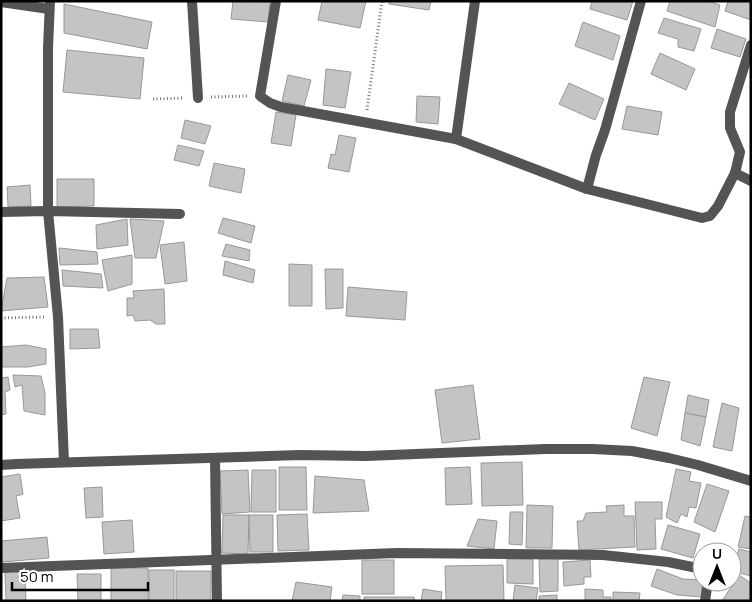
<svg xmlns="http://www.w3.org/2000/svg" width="752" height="602" font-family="Manrope,sans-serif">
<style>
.building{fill:#c4c4c4;stroke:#989898}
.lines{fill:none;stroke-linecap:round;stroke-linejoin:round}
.path{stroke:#767676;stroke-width:3;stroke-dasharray:1 2.5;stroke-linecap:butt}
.minor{stroke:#545454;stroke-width:10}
.tertiary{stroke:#545454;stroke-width:10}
</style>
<rect width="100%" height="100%" fill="#fff"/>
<g class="building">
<polygon points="233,1 270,2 268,22 231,19"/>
<polygon points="322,1 366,1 360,28 318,20"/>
<polygon points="389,1 431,1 429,10 389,4"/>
<polygon points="592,1 633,1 627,20 590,9"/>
<polygon points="670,1 707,1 720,5 715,27 667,11"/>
<polygon points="728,1 751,1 751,20 725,11"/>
<polygon points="64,4 152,22 147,49 64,33"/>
<polygon points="664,18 701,29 694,51 678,47 678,39 658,33"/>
<polygon points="583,22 620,36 613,60 575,46"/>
<polygon points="717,29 746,39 740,57 711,48"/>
<polygon points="67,50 144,58 140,99 63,92"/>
<polygon points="660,53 695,69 686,90 651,74"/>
<polygon points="326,69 351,72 345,108 323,105"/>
<polygon points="288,75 311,80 304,106 282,101"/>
<polygon points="569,83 604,99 595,120 559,104"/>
<polygon points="417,96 440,97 438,124 416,122"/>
<polygon points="627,106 662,112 658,135 622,129"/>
<polygon points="276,112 296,115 291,146 271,143"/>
<polygon points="185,120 211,126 205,144 181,138"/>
<polygon points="339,135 356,138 349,172 328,168 331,154 335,155"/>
<polygon points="178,145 204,151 199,166 174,160"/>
<polygon points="214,163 245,169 241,193 209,186"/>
<polygon points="57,179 94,179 94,206 57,207"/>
<polygon points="30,185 31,206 8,207 7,187"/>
<polygon points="223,218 255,226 251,243 218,233"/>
<polygon points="127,219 128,245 97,249 96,225"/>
<polygon points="130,219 164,221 156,258 135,258"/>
<polygon points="184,242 187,281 165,284 160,245"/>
<polygon points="226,244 250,250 249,261 222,256"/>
<polygon points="59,248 97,252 98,264 60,265"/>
<polygon points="132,255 132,284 108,291 102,260"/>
<polygon points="225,261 255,270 253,283 223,275"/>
<polygon points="289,264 312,265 312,306 289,306"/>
<polygon points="325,269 343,269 343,308 326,309"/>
<polygon points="62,270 101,274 103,288 63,286"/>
<polygon points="44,277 48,307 1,311 7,278"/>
<polygon points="348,287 407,292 405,320 346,316"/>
<polygon points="164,289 165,324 156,324 150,320 135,321 133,315 127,316 127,298 134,298 133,291"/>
<polygon points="70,329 98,329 100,348 70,349"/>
<polygon points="26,345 46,349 46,364 28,367 1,367 1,347"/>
<polygon points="13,375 41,376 45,393 45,415 24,411 22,385 15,387"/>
<polygon points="8,377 10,390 5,392 6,414 1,415 1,378"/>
<polygon points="644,377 670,382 657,436 631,428"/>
<polygon points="473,385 480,439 442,443 435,390"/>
<polygon points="688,395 709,400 706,417 685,413"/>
<polygon points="722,403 739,408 732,451 713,447"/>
<polygon points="685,413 706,417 700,446 681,440"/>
<polygon points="522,462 523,505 482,506 481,463"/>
<polygon points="279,467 306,467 307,510 279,510"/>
<polygon points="470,467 472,504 446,505 445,468"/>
<polygon points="676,469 691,472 689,481 701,483 696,508 689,507 687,517 681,514 677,523 666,517"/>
<polygon points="248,470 250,512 222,514 220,471"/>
<polygon points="252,470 276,470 276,512 251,512"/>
<polygon points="20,474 23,494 16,496 20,518 1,521 1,477"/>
<polygon points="315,476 364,480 369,511 313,513"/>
<polygon points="707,484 729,491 715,532 694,522"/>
<polygon points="102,487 103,517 86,518 84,488"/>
<polygon points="635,502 662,502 662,519 655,519 656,549 637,550"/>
<polygon points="527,505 553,506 552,548 526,548"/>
<polygon points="624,505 624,516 634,516 635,547 579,550 577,521 583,521 586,513 607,512 606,506"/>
<polygon points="510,512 523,512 522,545 509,544"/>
<polygon points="307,514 309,550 278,551 277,515"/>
<polygon points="223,515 249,515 248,554 222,553"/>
<polygon points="249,515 273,515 273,552 250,552"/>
<polygon points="745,516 751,517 751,549 738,547"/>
<polygon points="478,519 497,521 494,549 467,546"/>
<polygon points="132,520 134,552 104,554 102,522"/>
<polygon points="668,525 700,534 693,558 661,549"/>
<polygon points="47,537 49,558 2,562 1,541"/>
<polygon points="739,549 751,552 751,576 732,571 732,553 737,555"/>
<polygon points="558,558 558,591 540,592 539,559"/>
<polygon points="507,559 533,559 533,584 507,583"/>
<rect x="362" y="560" width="32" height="34"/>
<polygon points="590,560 591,577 584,577 584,584 564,586 563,562"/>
<polygon points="503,565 504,601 446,601 445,566"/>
<rect x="111" y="568" width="37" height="33"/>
<polygon points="657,569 683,579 702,580 702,597 677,595 651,586"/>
<rect x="149" y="570" width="25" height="31"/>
<polygon points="18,571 18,578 25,578 26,601 6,601 5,572"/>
<rect x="176" y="571" width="35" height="30"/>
<polygon points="77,574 101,574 101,601 78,601"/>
<polygon points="739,575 751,583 751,601 722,601"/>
<polygon points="296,582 332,587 330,601 292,601"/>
<polygon points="515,585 538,588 536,601 513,601"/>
<polygon points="423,589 442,592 441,601 421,601"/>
<polygon points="585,589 603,590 603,597 611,597 611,601 585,601"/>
<polygon points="613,592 640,593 639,601 613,601"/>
<polygon points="343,595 360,596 360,601 342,601"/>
<polygon points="557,595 557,601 539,601 539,596"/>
<polygon points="364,597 414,597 415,601 364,601"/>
</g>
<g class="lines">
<g class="path">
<polyline points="211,97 247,96"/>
<polyline points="153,99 184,98"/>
<polyline points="367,110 382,1"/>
<polyline points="1,318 45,317"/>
</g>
<g class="minor">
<polyline points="50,1 48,48 48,211 58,317 64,462"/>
<polyline points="192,1 198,98"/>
<polyline points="276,1 260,96 270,103 281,107 456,139 587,189 702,218 710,216 718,206 735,173 740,152 730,128 730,112 751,45"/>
<polyline points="1,2 49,9"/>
<polyline points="456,139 475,1"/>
<polyline points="735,173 751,181"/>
<polyline points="587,189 596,155 605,130 641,1"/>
<polyline points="1,212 48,211 180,214"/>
<polyline points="215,458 217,601"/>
<polyline points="1,568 397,553 603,555 668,562 702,569"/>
<polyline points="705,601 708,582"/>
</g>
<polyline class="tertiary" points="1,465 16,464 300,455 366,456 545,449 593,449 632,451 669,458 698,465 751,481"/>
</g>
<rect width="752" height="602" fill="none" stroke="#000000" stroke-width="5"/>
<g transform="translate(717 567)"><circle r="24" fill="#ffffff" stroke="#999999"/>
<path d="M0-4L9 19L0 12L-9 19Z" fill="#000000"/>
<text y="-8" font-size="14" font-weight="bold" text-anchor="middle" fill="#000000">U</text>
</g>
<path d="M12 582v8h136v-8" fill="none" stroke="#000000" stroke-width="2.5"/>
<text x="20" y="582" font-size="15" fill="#000000" stroke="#ffffff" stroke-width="4" paint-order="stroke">50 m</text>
</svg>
